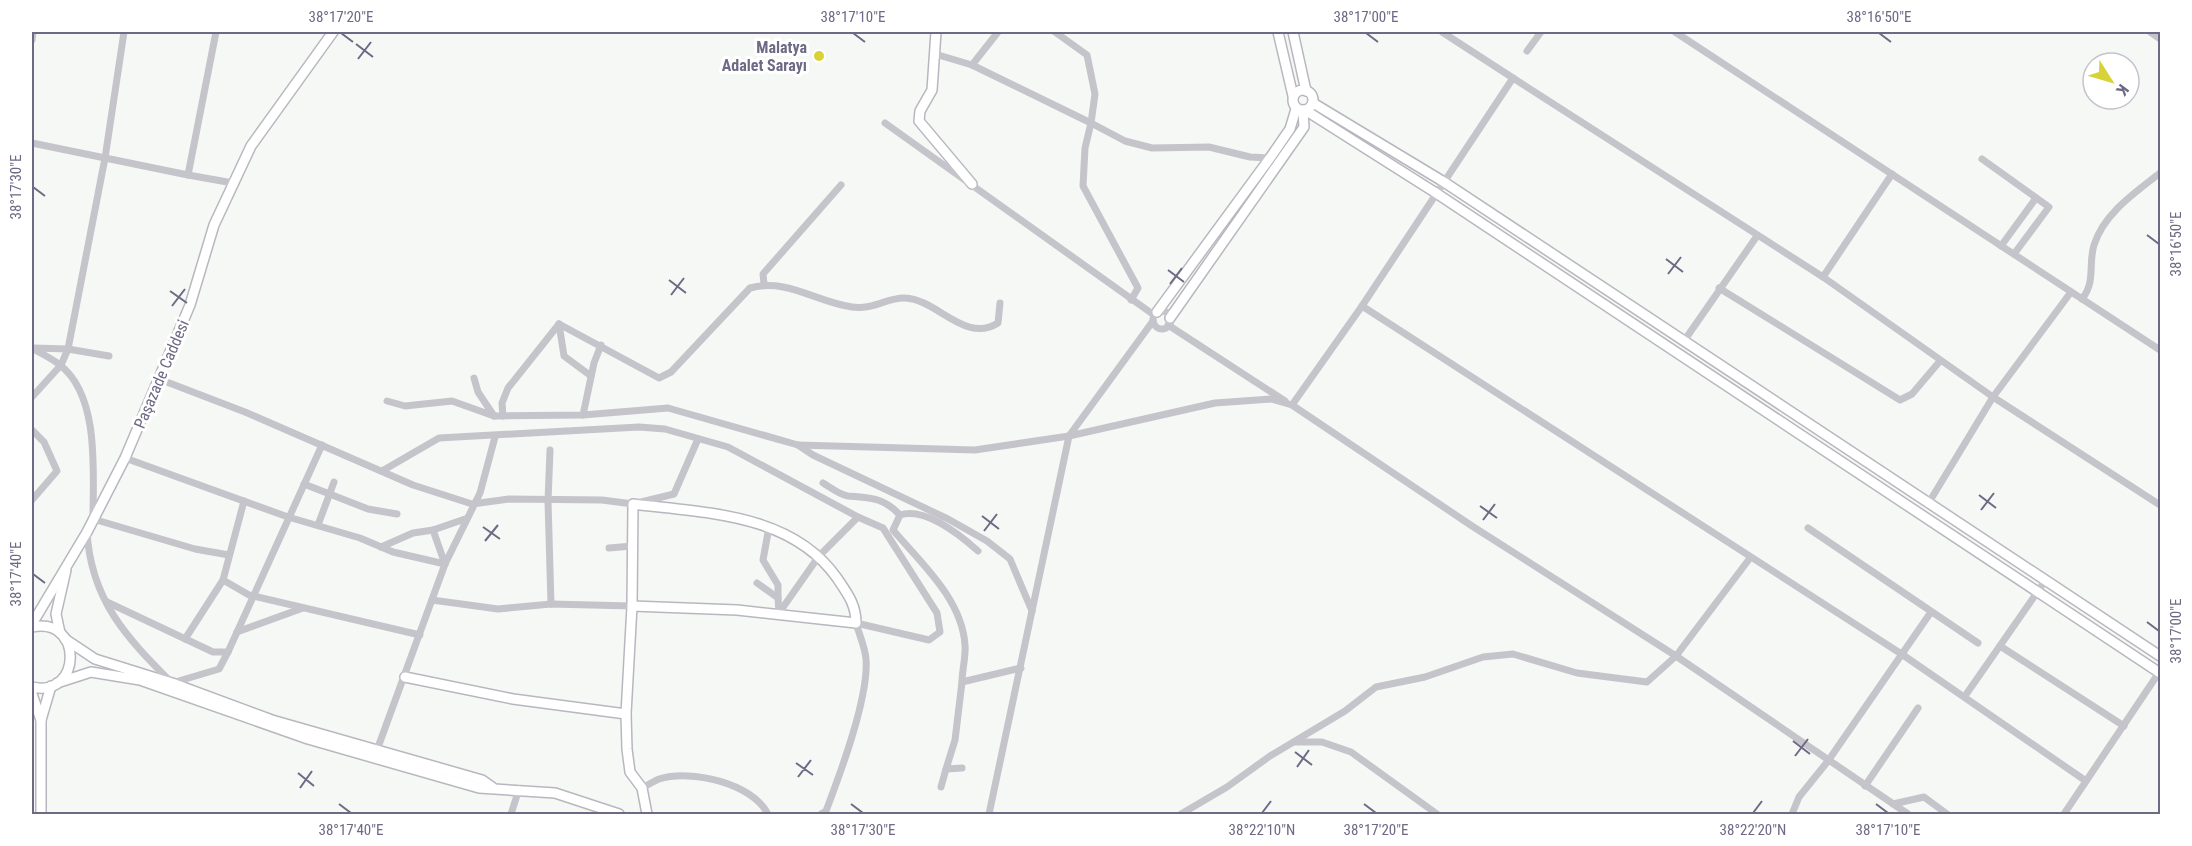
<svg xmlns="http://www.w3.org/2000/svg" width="2192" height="846" font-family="'Roboto Condensed',sans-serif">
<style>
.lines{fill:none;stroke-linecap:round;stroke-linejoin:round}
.secondary-casing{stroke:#b8b7bf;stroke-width:12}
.street{stroke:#c5c4cb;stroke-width:7}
.secondary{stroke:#fff;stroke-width:9}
.ticks{fill:none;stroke:#6e6984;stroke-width:2}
.poi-dot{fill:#d6d237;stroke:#fff;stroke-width:2}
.labels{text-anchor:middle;stroke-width:6;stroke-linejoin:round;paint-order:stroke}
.poi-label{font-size:16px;font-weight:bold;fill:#6e6984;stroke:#fff;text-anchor:end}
.street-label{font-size:16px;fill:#6e6984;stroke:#fff}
.neatline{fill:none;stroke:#6e6984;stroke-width:2}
.ticks-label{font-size:15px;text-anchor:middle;fill:#6e6984}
</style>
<rect width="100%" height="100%" fill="#f6f8f5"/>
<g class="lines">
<defs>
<g id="secondary">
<polyline points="936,32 932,90 920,111 919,121 972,184"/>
<polyline points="1278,32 1293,96"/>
<polyline points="1293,32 1306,91"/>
<circle cx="1303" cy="100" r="10"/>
<polyline points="1313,103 1444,182 2160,656"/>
<polyline points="1305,110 1436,193 2160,673"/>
<polyline points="1157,312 1270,158 1290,129 1296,109"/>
<polyline points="1170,318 1304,127 1303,111"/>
<path d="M632 606 737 610 856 623C856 604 847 593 837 578 791 513 705 513 633 504L632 606 626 714 627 749 630 772 642 788 647 814"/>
<polyline points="32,624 87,532 125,458 190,305 214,225 251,146 333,32"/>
<path d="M32 627C84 616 82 699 32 687"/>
<polyline points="60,633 56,614 66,570"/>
<polyline points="65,639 95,659 172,683 272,720 482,780 492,787"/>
<polyline points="405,677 513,699 626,714"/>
<polyline points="57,683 91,672 140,680 308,739 479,788 555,793 619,814"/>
<polyline points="32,694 41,720"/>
<polyline points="41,814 41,720 51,686"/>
</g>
</defs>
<use href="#secondary" class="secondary-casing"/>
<g class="street">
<polyline points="1055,32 1087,55 1095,94 1091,123 1125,141 1152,148 1209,147 1250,157 1270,158"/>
<polyline points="1442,32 1513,78"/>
<polyline points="1675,32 2160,350"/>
<polyline points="2150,32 2160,39"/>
<polyline points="32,40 33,32"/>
<polyline points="1527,51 1541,32"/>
<polyline points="935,54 972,65 998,32"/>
<polyline points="972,65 1091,123 1085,148 1083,186 1138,288 1131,300"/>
<polyline points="885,123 1154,315"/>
<polyline points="32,143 188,175 216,32"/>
<polyline points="1982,159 2049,207 2014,254"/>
<polyline points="188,175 233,183"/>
<polyline points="2001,246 2036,198"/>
<polyline points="1823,277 1892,174"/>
<polyline points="764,284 763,274 841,185"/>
<polyline points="1719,288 1900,400 1912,394 1940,361"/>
<path d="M2082 299C2096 282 2088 264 2094 245 2104 213 2136 192 2160 173"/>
<polyline points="1362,306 1903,655 2086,781"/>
<circle cx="1162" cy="320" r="9"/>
<path d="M559 324 659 378 671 372 750 288C787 278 816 302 852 307 874 310 888 297 905 298 937 299 965 344 998 323L1000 303"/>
<polyline points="559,324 564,356 591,376"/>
<polyline points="1168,325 1285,401"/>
<polyline points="1684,341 1757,236"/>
<path d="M32 348C40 353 51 358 60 365 100 396 93 473 93 519L195 549 229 555"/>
<polyline points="34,348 68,349 109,356"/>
<polyline points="474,378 478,392 494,416"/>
<polyline points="159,379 245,412 413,485 472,504 509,499 602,500 633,504 674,494 698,439"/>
<polyline points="32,397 61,365 68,349 105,158 124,32"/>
<polyline points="387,401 405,406 452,401 494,416 583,415 668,408 798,445 975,450 1069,436 1215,403 1271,399 1292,405"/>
<polyline points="583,415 594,363 601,345"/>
<polyline points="503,416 502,403 508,388 559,324"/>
<polyline points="32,430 44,442 57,471 32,500"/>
<polyline points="798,445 813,455 948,519 987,541 1010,559 1032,611"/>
<polyline points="550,450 548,501 551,604"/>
<polyline points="125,458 288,517 360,538 393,552 445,564"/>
<polyline points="382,471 439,438 639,427 665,429 728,447 858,517 819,556 779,613"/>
<path d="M823 483C830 487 840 495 848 496 870 498 883 497 900 515"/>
<polyline points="304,484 368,509 397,514"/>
<polyline points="1928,504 1993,397 2071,292"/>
<polyline points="318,525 334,482"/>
<polyline points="769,527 763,560 778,585 778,598"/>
<polyline points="1808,528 1978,643"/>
<polyline points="433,530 465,519"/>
<path d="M87 532C91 600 126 637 172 683L219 669 228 652"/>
<polyline points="381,547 413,533 433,530 445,564"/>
<polyline points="609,548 632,546"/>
<path d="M978 551C960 535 925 507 900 515L893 530C921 563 962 599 965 645 966 657 962 670 962 682L1021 668"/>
<polyline points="223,580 249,595 420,635"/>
<polyline points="757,583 778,598 779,613"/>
<polyline points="432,600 498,609 551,604 632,606"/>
<polyline points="107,602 213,652 228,652 322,445"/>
<polyline points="856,623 929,640 940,632 937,613 883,528 858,517"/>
<polyline points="237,632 303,608"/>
<polyline points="185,639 223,580 244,501"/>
<polyline points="2000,646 2124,726"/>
<polyline points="1965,696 2045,581"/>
<polyline points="1294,742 1322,742 1351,752 1437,814"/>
<polyline points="377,750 445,564 480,493 495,437"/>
<polyline points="962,768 946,769 955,740 962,682"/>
<polyline points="1865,786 1918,708"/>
<polyline points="941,787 946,769"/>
<path d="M642 788C648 785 654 781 659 779 691 769 752 783 768 814"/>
<polyline points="1893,804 1924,797 1947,814"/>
<polyline points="511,814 519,789"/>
<path d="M821 814 826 811C840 774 869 697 866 659 865 647 859 634 856 623"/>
<polyline points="989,814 1069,436 1153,321"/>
<polyline points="1181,814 1227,787 1270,756 1345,711 1376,687 1425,677 1483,657 1513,654 1577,673 1647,682 1676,656 1750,558"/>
<polyline points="1792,814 1799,797 1828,761 1931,612"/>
<polyline points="1908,814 1676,656 1472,526 1292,405 1362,306 1513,78 1823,277 1993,397 2160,505"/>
<polyline points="2064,814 2160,671"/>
</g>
<use href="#secondary" class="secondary"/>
</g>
<path class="ticks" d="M341 33 353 42M853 33 865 42M1366 33 1378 42M1879 33 1891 42M356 44 373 57M358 59 371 42M33 187 45 196M2147 235 2159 244M1666 259 1683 272M1168 270 1184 282M1668 274 1681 257M669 280 686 293M1170 284 1182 268M170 291 187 303M671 295 684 278M172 306 185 289M1979 495 1996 508M1480 506 1497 518M1981 510 1994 493M982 516 999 529M1483 520 1495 504M483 527 500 539M984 531 997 514M485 541 498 525M33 574 45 583M2147 622 2159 631M1793 741 1810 754M1295 752 1312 765M1795 756 1808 739M796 763 813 775M1297 767 1309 750M298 773 314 786M798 777 811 760M300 788 312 771M339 804 351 813M851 804 863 813M1364 804 1376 813M1876 804 1888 813M1262 813 1271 801M1753 813 1762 801"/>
<circle class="poi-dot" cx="819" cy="56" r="6"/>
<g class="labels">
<g class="poi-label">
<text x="807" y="53">Malatya<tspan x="807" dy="18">Adalet Sarayı</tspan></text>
</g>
<g class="street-label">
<text transform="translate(161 374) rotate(-67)" y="6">Paşazade Caddesi</text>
</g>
</g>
<rect width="2192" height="846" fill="none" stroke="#ffffff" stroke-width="66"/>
<g transform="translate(2111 81) rotate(127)"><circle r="28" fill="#ffffff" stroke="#c5c3ce" stroke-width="1.5"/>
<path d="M0-4.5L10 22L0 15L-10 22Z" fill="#d6d237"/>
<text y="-9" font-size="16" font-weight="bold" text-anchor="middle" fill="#6e6984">K</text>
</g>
<rect x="33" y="33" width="2126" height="780" class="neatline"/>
<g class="ticks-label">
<text x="341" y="22">38°17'20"E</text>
<text x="853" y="22">38°17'10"E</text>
<text x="1366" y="22">38°17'00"E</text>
<text x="1879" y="22">38°16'50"E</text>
<text transform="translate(16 187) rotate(-90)" y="5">38°17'30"E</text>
<text transform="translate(2176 244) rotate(-90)" y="5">38°16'50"E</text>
<text transform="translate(16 574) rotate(-90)" y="5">38°17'40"E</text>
<text transform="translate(2176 631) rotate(-90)" y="5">38°17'00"E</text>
<text x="351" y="835">38°17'40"E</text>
<text x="863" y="835">38°17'30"E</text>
<text x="1262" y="835">38°22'10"N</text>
<text x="1376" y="835">38°17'20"E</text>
<text x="1753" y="835">38°22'20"N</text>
<text x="1888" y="835">38°17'10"E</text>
</g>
</svg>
